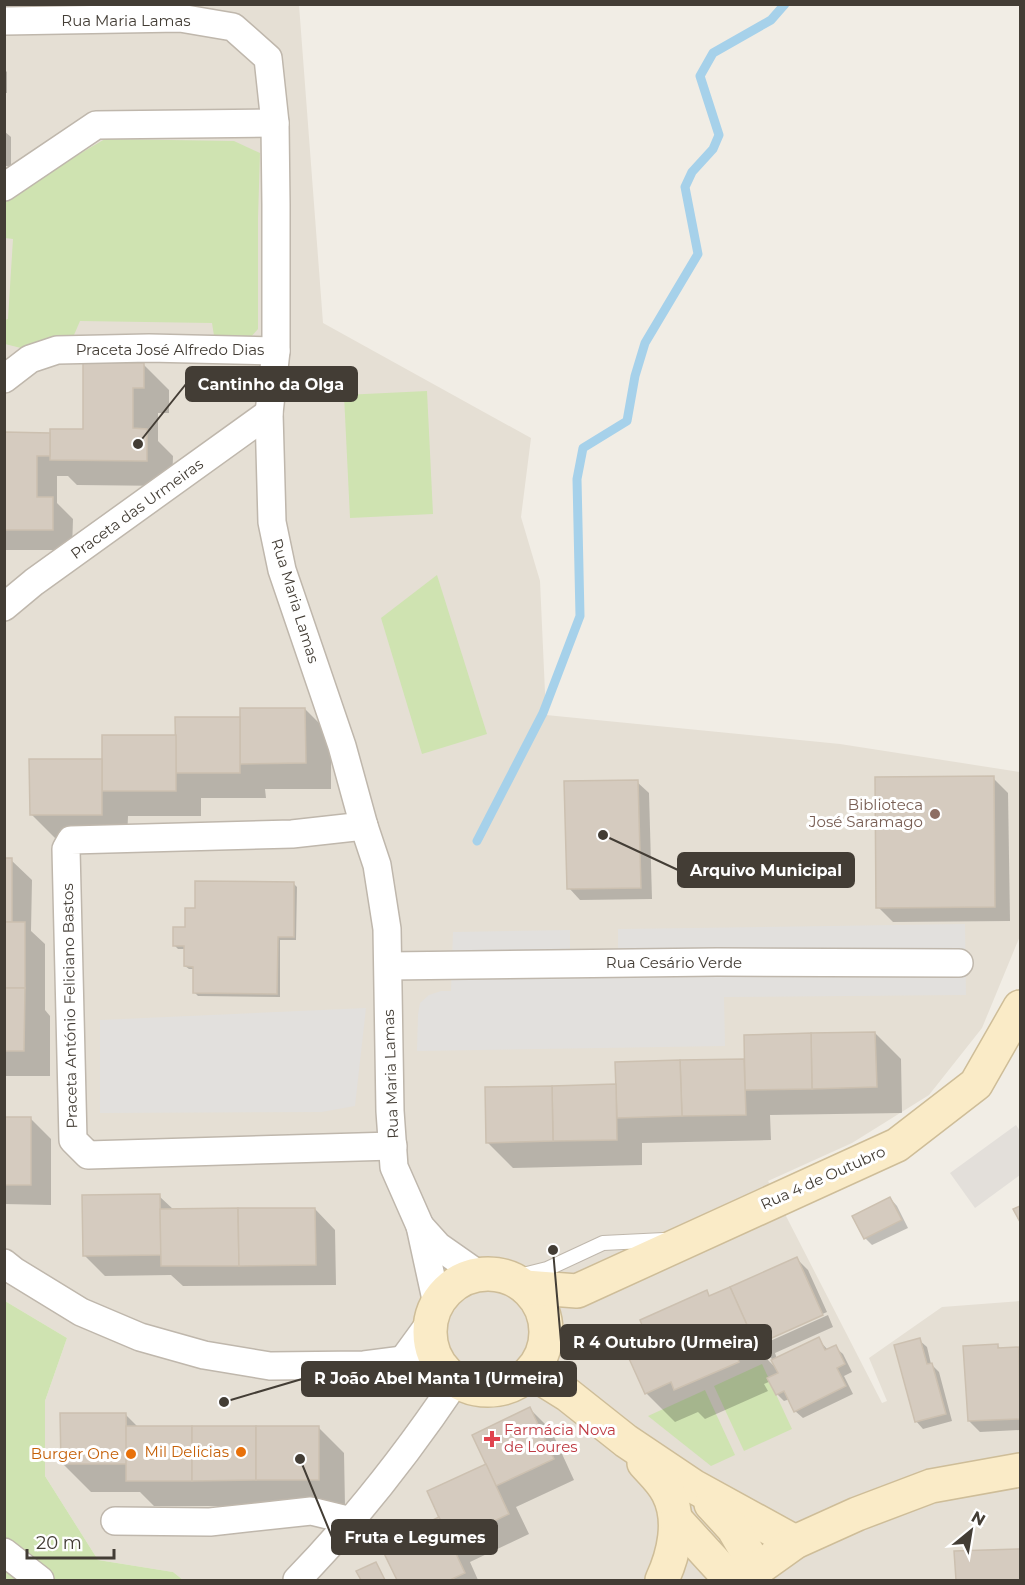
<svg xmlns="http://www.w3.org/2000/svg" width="1025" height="1585" font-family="Montserrat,sans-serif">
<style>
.residential{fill:#e5dfd4}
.industrial{fill:#e3dfda}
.green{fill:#cfe3b1}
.parking{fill:#e2e0dd}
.shadow{fill:#0003;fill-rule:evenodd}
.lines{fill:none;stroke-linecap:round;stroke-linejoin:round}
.stream{stroke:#a6d1ea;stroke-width:9}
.building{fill:#d5cbbf;stroke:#ccc0b0;stroke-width:1.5}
.lane-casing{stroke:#bfb7ac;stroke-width:16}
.street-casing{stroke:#bfb7ac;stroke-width:30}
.secondary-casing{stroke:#cebd98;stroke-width:36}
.lane{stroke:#fff;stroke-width:14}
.street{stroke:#fff;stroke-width:27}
.secondary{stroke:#faebc7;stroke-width:33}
.education-dot{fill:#8d6e63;stroke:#fff;stroke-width:2}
.health-dot{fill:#e0444e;stroke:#fff;stroke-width:2}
.food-dot{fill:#e8710a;stroke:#fff;stroke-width:2}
.labels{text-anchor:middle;stroke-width:6;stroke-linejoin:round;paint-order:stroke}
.street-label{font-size:15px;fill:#433d35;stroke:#fff}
.education-label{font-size:15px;fill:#785e54;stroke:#fff;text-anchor:end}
.health-label{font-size:15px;fill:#be3a42;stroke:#fff;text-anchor:start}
.food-label{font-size:15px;fill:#c56008;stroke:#fff;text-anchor:end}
.leader{fill:none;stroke:#433d35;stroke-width:2}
.callout-dot{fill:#433d35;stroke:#fff;stroke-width:2}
.callout{fill:#433d35;stroke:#433d35;stroke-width:2}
.callout-label{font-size:16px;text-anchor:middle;font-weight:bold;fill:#fff}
</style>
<rect width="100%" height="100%" fill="#f1ede5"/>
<polygon class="residential" points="5,5 299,5 323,323 531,438 521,517 540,581 546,715 840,744 1020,772 1020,936 982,1028 929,1095 852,1143 768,1181 882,1403 887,1401 869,1358 942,1307 1020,1301 1020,1580 183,1580 173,1572 98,1560 45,1476 45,1401 67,1338 5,1301"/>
<polygon class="industrial" points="1016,1125 1020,1131 1020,1175 975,1208 950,1173"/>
<g class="green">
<polygon points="105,139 234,141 260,153 258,218 258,329 250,338 215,342 212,323 80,321 71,342 25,349 5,344 5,320 8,319 13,239 5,238 4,198"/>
<polygon points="427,391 433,514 350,518 344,395"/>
<polygon points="437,575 487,734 422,754 381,618"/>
<polygon points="5,1301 67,1338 45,1401 45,1476 98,1560 173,1572 183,1580 5,1580"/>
<polygon points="762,1364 792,1429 744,1451 714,1386"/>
<polygon points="705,1390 735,1455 711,1466 648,1416"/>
</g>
<g class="parking">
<polygon points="965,924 966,995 724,997 725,1046 417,1051 418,1014 420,1003 429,995 441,991 451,991 453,932 570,930 570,951 618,951 618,929"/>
<polygon points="366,1008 355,1106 322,1112 100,1113 100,1020"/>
</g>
<g class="shadow">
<polygon points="4,69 7,72 7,93 4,93"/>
<polygon points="4,131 11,137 11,166 4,166"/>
<polygon points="143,364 169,390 169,413 158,413 158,441 173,456 172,486 77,485 68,476 57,476 57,503 73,519 72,550 4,550 4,434 49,434 84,431"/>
<polygon points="305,709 331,735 331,789 265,789 266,798 201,798 201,816 128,816 127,840 57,840 31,814 104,760 241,719"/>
<polygon points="993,778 1008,793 1010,921 893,922 878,907"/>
<polygon points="637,782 649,793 652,899 580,900 569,888"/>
<polygon points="4,860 11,860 32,880 31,931 45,944 45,1010 50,1016 50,1076 4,1076"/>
<polygon points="294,884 297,887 296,940 280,940 280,997 198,996 194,992 195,969 189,969 185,966 185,949 178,949 174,945 196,909"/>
<polygon points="875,1033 901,1059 902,1113 770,1115 771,1140 642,1143 642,1165 513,1168 487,1142 618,1086 617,1063 746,1060"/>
<polygon points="4,1118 30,1118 51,1139 51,1205 4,1204"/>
<polygon points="159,1196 174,1210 315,1209 335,1230 336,1285 183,1286 171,1275 105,1276 84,1255"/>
<polygon points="890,1198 897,1206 908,1228 872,1245 865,1238"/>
<path d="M797 1259 808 1270 827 1312 768 1338V1342L828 1315 833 1327 775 1353 777 1359 818 1339 828 1350 835 1347 843 1354 852 1372 844 1376 853 1394 803 1418 795 1411 790 1399 784 1401 777 1394 771 1381 764 1384 768 1391 705 1419 698 1412 675 1422 646 1393 647 1334 706 1292 711 1297ZM747 1322 757 1345 773 1360 776 1368 760 1352 758 1353 750 1341Z"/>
<polygon points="919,1340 927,1347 931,1364 939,1372 952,1421 923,1429 916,1421"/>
<polygon points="997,1345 1002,1350 1019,1349 1020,1351 1020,1430 980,1432 969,1421"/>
<polygon points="530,1409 551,1430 574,1480 516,1507 529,1534 470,1562 478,1580 399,1580 382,1545 441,1518 488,1464"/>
<polygon points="126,1415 139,1428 318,1427 344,1453 345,1506 154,1506 140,1492 91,1492 62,1463"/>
<polygon points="1020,1550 1020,1580 958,1580 955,1552"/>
</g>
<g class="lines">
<polyline class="stream" points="477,841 543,713 580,616 577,479 583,448 627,421 635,376 645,343 698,254 685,187 692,172 713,149 719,135 700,76 713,53 771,20 785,4"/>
</g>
<g class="building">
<polygon points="83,362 144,363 144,388 133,388 133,428 147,429 147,461 50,460 50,429 83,429"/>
<polygon points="4,432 50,433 50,456 37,456 37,497 53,497 53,530 4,530"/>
<polygon points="240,708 305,708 306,763 240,764"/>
<polygon points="175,717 240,717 240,773 176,773"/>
<rect x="102" y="735" width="74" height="56"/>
<polygon points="29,759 102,759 102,815 30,815"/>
<polygon points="994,776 995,907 876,908 875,777"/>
<polygon points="638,780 641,888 567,889 564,781"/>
<rect x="4" y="858" width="8" height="64"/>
<polygon points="195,881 294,882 294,937 278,937 277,994 193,993 193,967 184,966 184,946 173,946 173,927 185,927 185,908 195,908"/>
<rect x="4" y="922" width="21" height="66"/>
<polygon points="4,988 25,988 24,1051 4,1051"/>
<polygon points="875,1032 877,1087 812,1089 811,1033"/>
<polygon points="811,1033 812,1089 745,1090 744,1035"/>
<polygon points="744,1059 746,1115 682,1116 680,1060"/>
<polygon points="680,1060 682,1116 617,1118 615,1062"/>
<polygon points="616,1084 617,1140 553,1141 552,1086"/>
<polygon points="552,1086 553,1141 486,1143 485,1087"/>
<rect x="4" y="1117" width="27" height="68"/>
<polygon points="160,1194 161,1255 83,1256 82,1195"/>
<polygon points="890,1197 902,1220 864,1239 852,1216"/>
<polygon points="1020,1206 1020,1222 1013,1209"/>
<polygon points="238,1208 239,1266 161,1266 160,1209"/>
<polygon points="238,1208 315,1208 316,1265 239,1266"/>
<polygon points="797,1257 823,1315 756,1345 730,1287"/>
<polygon points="730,1287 756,1345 736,1354 739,1362 674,1390 671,1382 645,1394 622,1343 645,1333 640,1320 707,1290 709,1296"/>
<polygon points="819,1337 825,1350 836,1345 845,1364 837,1368 846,1386 794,1412 784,1391 776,1395 767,1378 778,1373 771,1360"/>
<polygon points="920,1338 927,1364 932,1363 946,1414 915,1422 894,1345"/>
<polygon points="998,1344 998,1348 1019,1347 1020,1419 968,1421 963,1346"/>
<polygon points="530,1407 554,1459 496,1486 472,1435"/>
<polygon points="60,1413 126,1413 127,1464 61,1464"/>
<rect x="126" y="1426" width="66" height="55"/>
<polygon points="192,1426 256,1426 256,1480 192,1481"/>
<rect x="256" y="1426" width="63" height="54"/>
<polygon points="486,1464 509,1514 450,1542 427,1491"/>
<polygon points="439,1517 465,1573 450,1580 397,1580 380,1545"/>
<polygon points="1020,1549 1020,1580 956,1580 954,1551"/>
<polygon points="376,1562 385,1580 361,1580 356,1571"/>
</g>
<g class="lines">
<defs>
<polyline id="lane" points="511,1278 547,1269 603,1243 664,1240"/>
<g id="street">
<polyline points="4,21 180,18 233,27 268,58 275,123 276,205 276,351 269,413 272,522 282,570 342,746 364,826 377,865 387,929 390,1111 394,1167 420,1226 437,1304"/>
<polyline points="4,187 96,125 275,123"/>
<polyline points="4,379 30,359 57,350 149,348 276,351"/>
<polyline points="4,607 34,582 269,413"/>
<polyline points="364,826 292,834 71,840 66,849 73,1140 88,1155 393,1146"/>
<polyline points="389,966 717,962 959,963"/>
<polyline points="420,1226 438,1246 478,1274"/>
<polyline points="4,1263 14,1271 81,1312 140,1337 204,1355 270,1366 364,1365 403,1360 437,1361"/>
<polyline points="403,1360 430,1323"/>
<polyline points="115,1521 210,1522 311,1511 352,1521"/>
<polyline points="4,1552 40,1580"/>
<path d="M297 1580C356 1519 409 1451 456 1381"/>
</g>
<g id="secondary">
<circle cx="488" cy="1332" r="58"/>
<polyline points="525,1287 577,1291 897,1145 976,1084 1020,1007"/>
<polyline points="531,1372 568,1395 626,1441 693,1486 795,1542"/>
<path d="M644 1463C652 1472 663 1482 668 1493 682 1520 674 1554 662 1580"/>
<polyline points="711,1504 733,1528 757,1569"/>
<polyline points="676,1520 731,1580"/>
<polyline points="742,1580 795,1542 857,1514 931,1486 1020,1470"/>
</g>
</defs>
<use href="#lane" class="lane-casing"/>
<use href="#street" class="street-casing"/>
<use href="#secondary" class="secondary-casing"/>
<use href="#lane" class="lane"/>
<use href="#street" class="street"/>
<use href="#secondary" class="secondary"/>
</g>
<circle class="education-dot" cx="935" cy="814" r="6"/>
<path class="health-dot" d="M489 1430h6v6h6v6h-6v6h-6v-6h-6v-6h6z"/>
<g class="food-dot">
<circle cx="241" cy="1452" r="6"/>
<circle cx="131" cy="1454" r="6"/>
</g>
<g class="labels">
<g class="street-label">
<text x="126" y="26">Rua Maria Lamas</text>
<text x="170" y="355">Praceta José Alfredo Dias</text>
<text transform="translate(137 509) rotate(-36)" y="5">Praceta das Urmeiras</text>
<text transform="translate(295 601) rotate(73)" y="5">Rua Maria Lamas</text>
<text x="674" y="968">Rua Cesário Verde</text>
<text transform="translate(70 1006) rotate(-91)" y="5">Praceta António Feliciano Bastos</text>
<text transform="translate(391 1074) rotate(-92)" y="5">Rua Maria Lamas</text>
<text transform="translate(823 1178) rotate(-24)" y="5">Rua 4 de Outubro</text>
</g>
<g class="education-label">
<text x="923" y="810">Biblioteca<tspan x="923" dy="17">José Saramago</tspan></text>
</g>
<g class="health-label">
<text x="504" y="1435">Farmácia Nova<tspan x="504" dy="17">de Loures</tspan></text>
</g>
<g class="food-label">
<text x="229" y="1457">Mil Delicias</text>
<text x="119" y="1459">Burger One</text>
</g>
</g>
<path class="leader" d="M138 444L186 384M603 835L678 870M553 1250L561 1342M224 1402L302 1379M300 1459L332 1537"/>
<g class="callout-dot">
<circle cx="138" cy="444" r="6"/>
<circle cx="603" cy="835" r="6"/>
<circle cx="553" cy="1250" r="6"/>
<circle cx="224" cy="1402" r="6"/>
<circle cx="300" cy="1459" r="6"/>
</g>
<g class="callout">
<rect x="186" y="367" width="171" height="34" rx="6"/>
<rect x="678" y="853" width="176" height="34" rx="6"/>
<rect x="561" y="1325" width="210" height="34" rx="6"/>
<rect x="302" y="1362" width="274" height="34" rx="6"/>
<rect x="332" y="1520" width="165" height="34" rx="6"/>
</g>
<g class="callout-label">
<text x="271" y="390">Cantinho da Olga</text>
<text x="766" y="876">Arquivo Municipal</text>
<text x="666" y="1348">R 4 Outubro (Urmeira)</text>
<text x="439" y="1384">R João Abel Manta 1 (Urmeira)</text>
<text x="415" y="1543">Fruta e Legumes</text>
</g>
<rect width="1025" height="1585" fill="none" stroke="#433d35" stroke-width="12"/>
<g transform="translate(971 1531) rotate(30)" stroke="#ffffff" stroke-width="4.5" paint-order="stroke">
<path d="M0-4.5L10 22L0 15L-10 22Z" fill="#433d35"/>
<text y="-9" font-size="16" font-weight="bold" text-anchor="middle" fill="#433d35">N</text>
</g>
<path d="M27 1549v9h87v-9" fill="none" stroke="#433d35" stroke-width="3"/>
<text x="36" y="1549" font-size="18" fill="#433d35" stroke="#ffffff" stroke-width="4.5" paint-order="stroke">20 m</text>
</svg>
